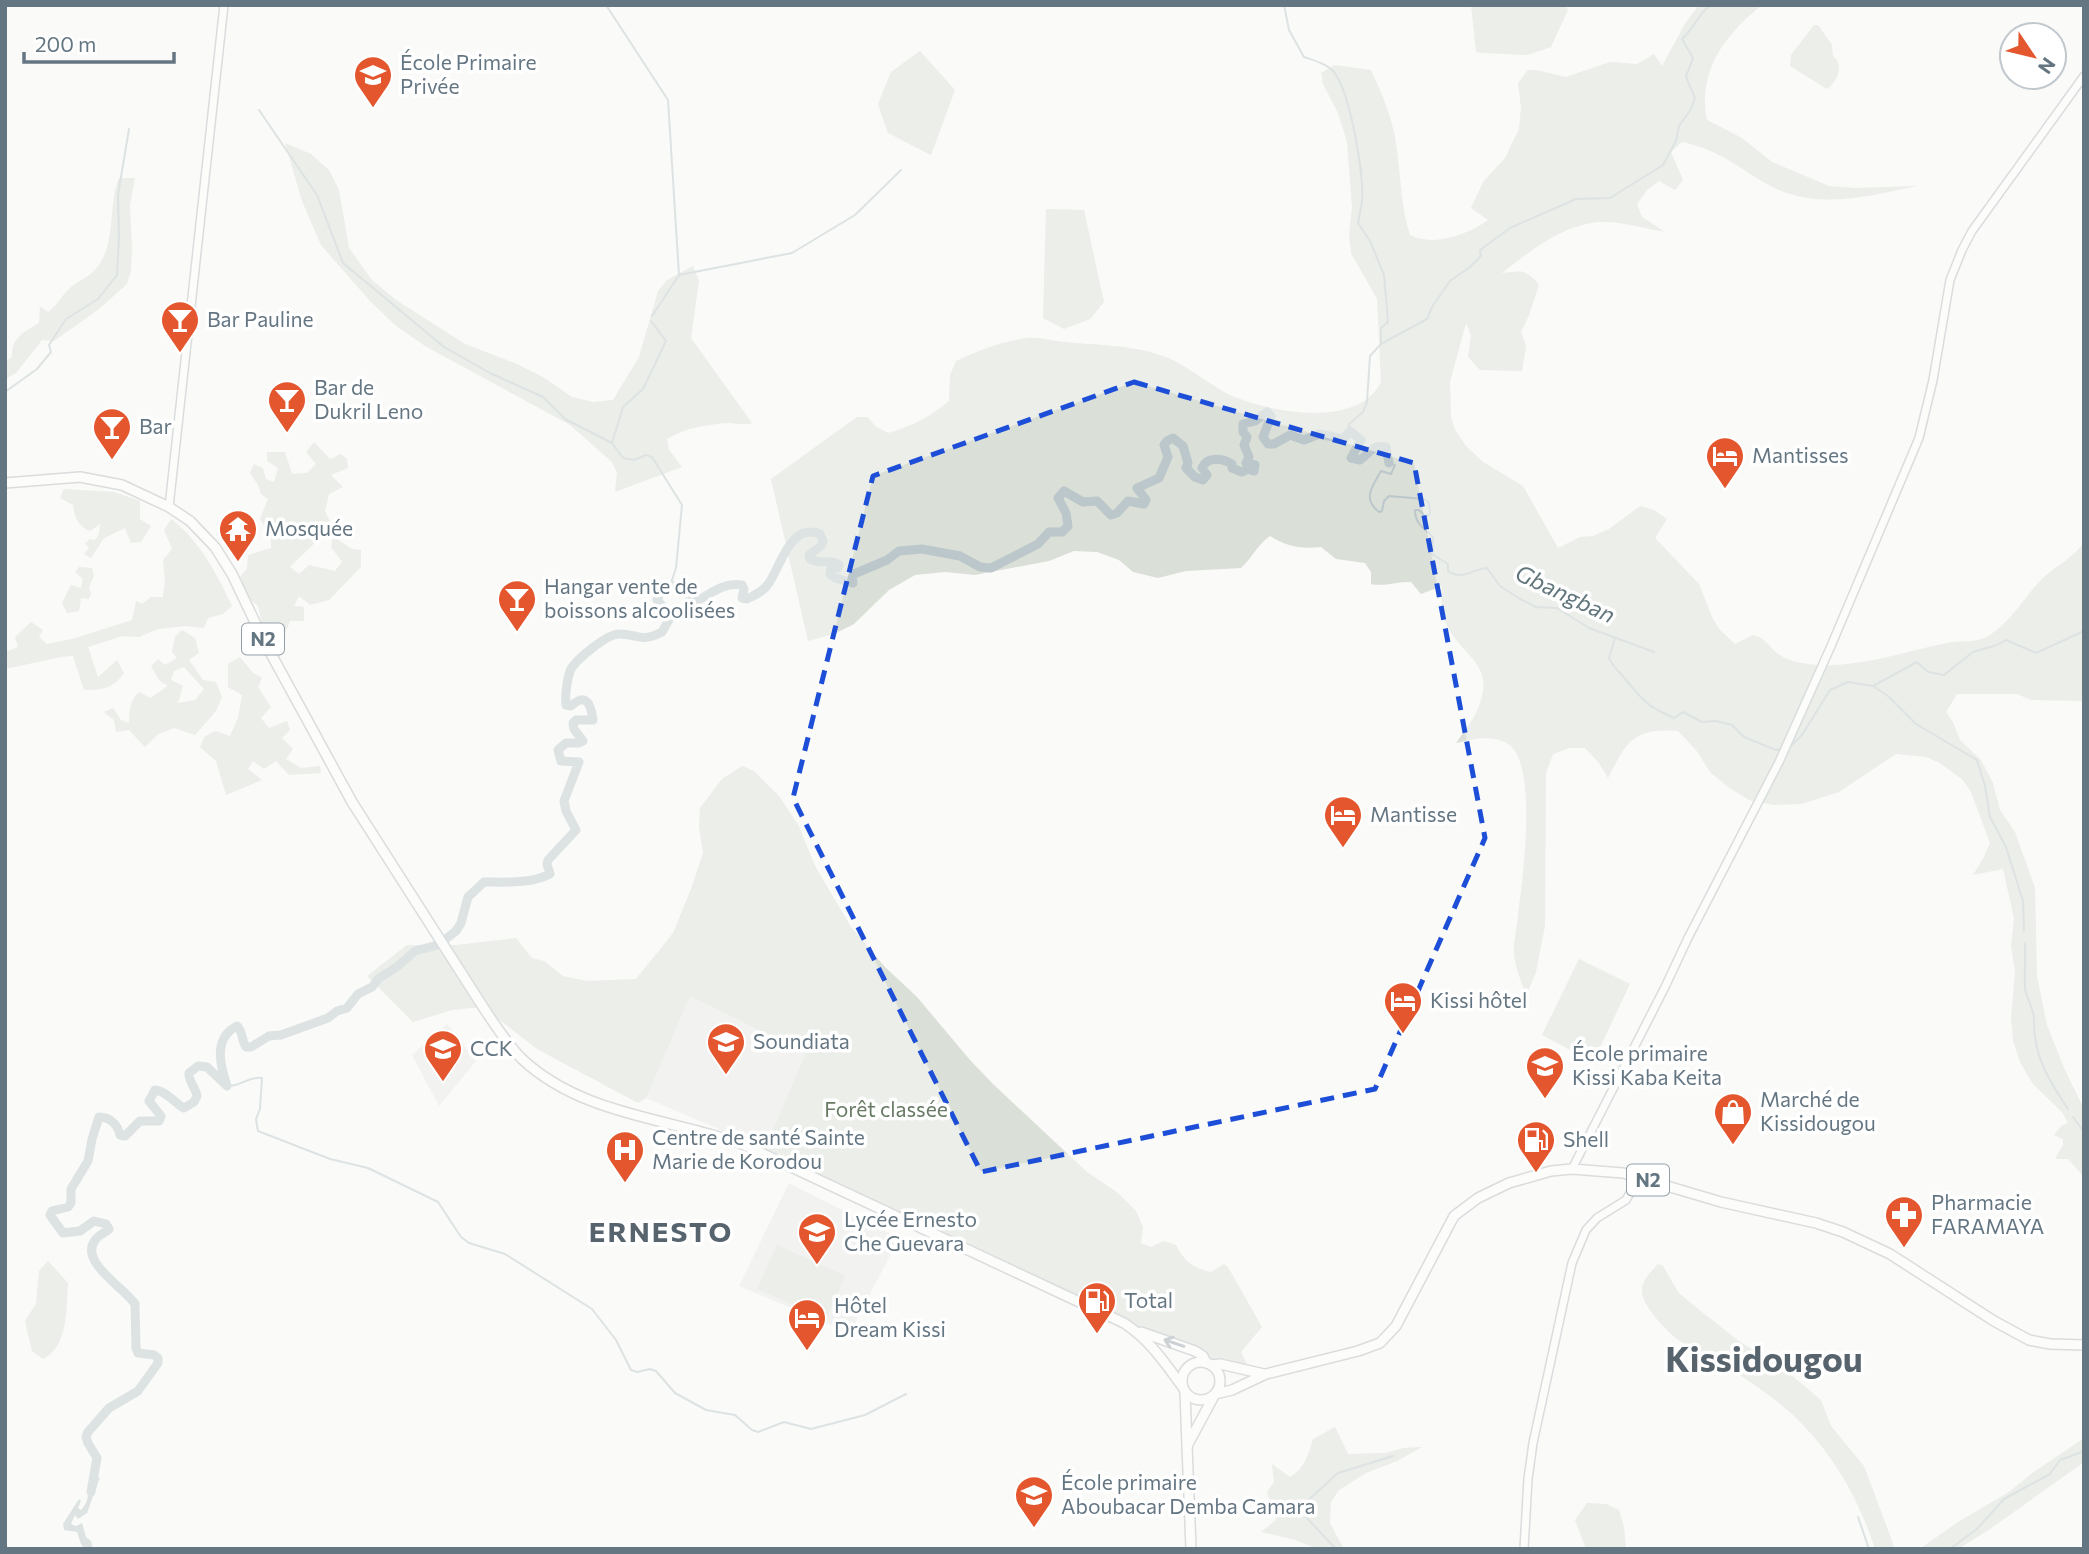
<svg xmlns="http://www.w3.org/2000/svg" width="2089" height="1554" font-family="Commissioner,sans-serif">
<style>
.built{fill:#e8e9e9}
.green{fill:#dadfd7;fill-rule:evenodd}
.water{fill:#bbc7cb}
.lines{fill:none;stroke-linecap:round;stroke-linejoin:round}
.stream{stroke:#bbc7cb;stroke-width:2}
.river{stroke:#bbc7cb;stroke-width:9}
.secondary-casing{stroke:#b3babf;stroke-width:10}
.highway-casing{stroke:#b4b9bd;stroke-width:12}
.secondary{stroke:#fff;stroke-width:7}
.highway{stroke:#fff;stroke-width:9}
.oneway{stroke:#939fa8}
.marked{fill:none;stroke:#1d4ed8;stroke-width:5;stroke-dasharray:14 9;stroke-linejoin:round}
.labels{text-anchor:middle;stroke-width:7;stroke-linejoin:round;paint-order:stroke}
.shield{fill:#fff;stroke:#939fa8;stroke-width:2}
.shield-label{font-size:19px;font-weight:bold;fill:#657683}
.poi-label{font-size:21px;fill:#657683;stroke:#fff;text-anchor:start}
.park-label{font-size:21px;fill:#687a64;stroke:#fff}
.water-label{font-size:23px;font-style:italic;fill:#60757c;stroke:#fff}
.district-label{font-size:28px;font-weight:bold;letter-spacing:2px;fill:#57646e;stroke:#fff}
.town-label{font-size:35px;font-weight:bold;fill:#57646e;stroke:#fff}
</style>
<rect width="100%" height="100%" fill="#fafaf8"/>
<g class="built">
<polygon points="689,995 807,1053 765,1149 646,1098"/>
<polygon points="447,1024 476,1061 439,1106 412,1055"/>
<polygon points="789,1183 899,1238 850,1333 739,1286"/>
</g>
<g class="green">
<polygon points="1471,5 1565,5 1568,10 1551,47 1527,55 1483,53 1476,52"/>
<path d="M1699 5H1762C1725 34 1697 72 1707 120L1742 138 1772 162 1829 186 1855 188 1917 186C1869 196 1815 211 1769 185 1736 167 1721 150 1682 142L1671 152 1683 180 1675 190 1659 181 1647 190 1637 204 1642 217 1665 232C1644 228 1621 221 1599 222 1562 225 1530 251 1502 273 1521 272 1524 267 1539 285L1529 315 1521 332 1526 346 1522 371 1480 370 1468 357 1471 335 1466 323 1450 382 1451 417 1455 430 1466 446 1483 462 1523 486 1558 548 1580 537 1593 536 1609 529 1640 506 1654 510 1667 519 1655 538 1699 584 1713 619 1720 630 1735 644 1753 635C1766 638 1768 646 1778 654 1787 660 1798 663 1808 664 1854 670 1902 652 1947 643 1961 640 1974 644 1988 636 2010 624 2026 594 2044 577 2056 566 2076 556 2084 542V701L2031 700 2017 694H1957L1946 712 1953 722 1960 740 1981 760 1993 783 2000 810 2015 832 2035 888 2037 976 2047 1025 2064 1068 2084 1109V1177L2068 1159H2055L2063 1145V1139L2054 1135 2061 1126 2068 1123 2062 1112 2033 1084 2020 1062 2013 1040 2011 1018 2015 972 2011 946 2014 918 2003 869 1973 875 1984 857 1990 843 1971 792 1963 780 1940 763 1926 757 1896 754 1839 792 1802 804 1774 805 1749 800 1728 787 1710 772 1696 750 1678 731C1633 728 1627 741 1608 778L1599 763 1585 748H1569L1553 754 1546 773 1545 926 1536 972 1526 996C1522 982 1515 968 1514 954 1513 942 1517 928 1518 916 1522 883 1539 763 1508 744 1492 734 1472 739 1456 743 1463 733 1472 722 1477 711 1498 663 1463 659 1446 624 1441 614 1441 598 1442 586L1421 594 1411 582C1396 581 1385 587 1371 584V572L1365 563 1336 559 1321 547C1300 549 1288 547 1270 536 1258 544 1252 558 1241 568L1186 571 1158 578 1133 572 1119 560 1097 552 1074 551 1049 561 975 575 945 572 915 575 889 590 854 624 834 634 808 641 771 479 857 417H868L875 426 888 433C911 427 931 416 949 401L950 375 956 361C977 351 1003 341 1027 338 1039 337 1053 341 1064 342 1094 345 1132 345 1160 355 1185 363 1206 383 1230 395 1268 412 1358 430 1381 382L1377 299 1351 253 1349 235 1352 208 1347 142 1338 113 1323 84 1321 73 1335 65 1371 70C1382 94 1392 117 1396 143 1401 174 1400 204 1410 235 1434 247 1467 235 1488 220L1471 208 1483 182 1505 158 1519 129 1521 108 1518 83 1528 70H1536L1566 77 1610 62 1637 64 1654 54 1662 66 1686 22Z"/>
<path d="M1814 25H1818L1832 45 1833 56C1845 66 1837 81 1827 89L1790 66 1791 55Z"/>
<polygon points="920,51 955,90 931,155 888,133 878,104 891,72"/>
<path d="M285 143 311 154 329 170 339 190 349 248 371 279 396 300 465 344 517 364 543 377 572 397 593 402 613 400 639 357 658 291 667 280 693 266 699 281 691 338 752 423C743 426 738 423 729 423 709 424 684 428 667 439L669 450 682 467 615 492 617 473 612 462 570 425 425 346 395 325 370 301 321 245 302 201Z"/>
<path d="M119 178H135L130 205 132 248 131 271 127 284 99 309 54 341 42 340 16 373 5 379V362L12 357C11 338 24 332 39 323L40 306 48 312C59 304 61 296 70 288 77 282 86 278 93 272 118 248 107 207 119 178Z"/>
<polygon points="1046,209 1084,210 1104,302 1090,319 1064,329 1043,318"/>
<polygon points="314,442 330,459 341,454 347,459 348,468 331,475 343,487 329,494 325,511 332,526 290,567 299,574 309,565 335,571 342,562 331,547 333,536 352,549 361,550 361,567 329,600 310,605 299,596 294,606 304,607 304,621 290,621 285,634 265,636 258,606 246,596 240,577 247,569 248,555 271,548 271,536 260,519 268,499 261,494 258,485 250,473 254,464 263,468 266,479 274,482 278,468 267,461 267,452 285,452 292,474 307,473 316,464 306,452"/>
<path d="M64 489 114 492 140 501V519L151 526 141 542 131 543 125 528 104 538 91 558 84 554 89 548 85 544 90 539 95 540 99 534 100 524 90 531C77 525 75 518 73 505L60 498Z"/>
<path d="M171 519C200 541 216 573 232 606L223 614 208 618 204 628 185 626 158 629 139 637 123 636 88 647 98 677 117 660 124 673C113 689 101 690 84 690L73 656 61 657 5 669V652L18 647 15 637 31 622 43 630 39 637 47 644 76 638 132 620 136 601 142 604 151 597H163L165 581 163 560 172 549 164 530Z"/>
<polygon points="79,567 92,568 94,576 89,587 91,594 89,599 81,598 79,611 67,613 62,603 71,585 81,588 83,579 75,572"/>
<path d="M182 630 195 638 199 653 189 660 203 680 216 682 222 697 216 711 195 735 174 728 158 734 145 747 129 730 116 732 114 720 104 712 113 708 121 720 129 723C129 712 130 699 139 692L150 698 168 686 159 680 151 666 158 659 165 665 177 658 172 652 175 637ZM184 667 204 689 195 700 178 703 183 686 171 680 174 671Z"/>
<polygon points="240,657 253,673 262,678 258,687 271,707 261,718 269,728 287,721 290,730 282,738 293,749 286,759 301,768 320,766 321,773 289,775 276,761 264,769 253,761 248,769 262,780 226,795 216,761 200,747 205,736 216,731 230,736 238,718 242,695 228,687 228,664"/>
<path d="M742 766 754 771 779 796 799 826 815 866 851 927 885 967 917 997 970 1060 993 1084 1087 1172 1118 1193 1136 1211 1143 1227 1141 1243 1151 1247 1164 1241 1176 1245C1185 1262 1193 1268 1211 1272L1224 1264 1228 1267 1262 1327 1241 1352 1251 1373 1162 1344 1141 1332 779 1164 765 1149 806 1053 690 996 646 1098 638 1103 537 1049 483 1007 452 1010 413 1022 367 976 407 945H456L516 938 532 958 544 961 563 976 587 981 636 979 673 933 691 889 703 853 699 827 700 808 722 779Z"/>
<polygon points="1579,959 1630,984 1593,1062 1542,1035"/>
<polygon points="777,1245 845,1276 826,1319 757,1289"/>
<path d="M48 1261 68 1283C66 1308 69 1346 43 1359L32 1351 25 1321 36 1304 39 1271Z"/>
<path d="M1658 1264 1663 1266 1678 1292 1693 1305 1740 1342 1779 1365 1821 1400 1831 1426 1864 1466 1895 1549 1921 1548 1958 1522 2009 1492 2031 1474 2084 1438V1462L1990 1529 1958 1549H1875C1860 1503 1837 1460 1803 1425 1779 1400 1747 1379 1718 1361 1706 1354 1692 1349 1680 1341 1668 1333 1642 1306 1642 1291 1642 1279 1651 1272 1658 1264Z"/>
<path d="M1335 1427 1348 1454 1385 1453 1403 1448 1422 1447 1397 1461 1366 1473 1339 1490 1331 1502 1330 1523 1344 1549H1318L1295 1540 1261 1532 1276 1520 1267 1492 1274 1482 1272 1464 1290 1477C1305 1468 1308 1456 1313 1439Z"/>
<polygon points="1587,1503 1606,1504 1619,1510 1624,1527 1626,1549 1586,1549 1575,1520"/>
</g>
<path class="water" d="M100 1477 87 1513 78 1519 75 1515 71 1524 76 1526 82 1523 86 1537 91 1541 93 1549H85L81 1544 77 1532 64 1530 63 1524 79 1499 81 1501 78 1508 81 1510C88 1503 89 1494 88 1483Z"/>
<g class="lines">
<g class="stream">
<polyline points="606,5 668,100 679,275 652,316"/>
<path d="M1284 5 1289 30 1304 57C1315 61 1329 64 1336 75 1351 98 1364 175 1362 202 1361 209 1359 216 1358 223L1370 241 1384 275 1388 322 1381 328V344"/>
<polyline points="259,110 317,195 343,263 444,347 490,373 543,397 565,419 612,443 623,458 634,460 646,455 652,457 682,505 676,568 670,586"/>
<polyline points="679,275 792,253 855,215 901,170"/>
<polyline points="5,392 37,369 51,352 49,345 66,319 98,299 117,275 119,237 118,195 129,129"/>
<path d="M1348 432 1349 424 1363 412 1367 402 1370 356 1381 344 1427 319 1432 307 1450 281 1470 267 1481 256 1480 250 1510 228 1576 199 1610 198 1663 165 1676 141 1679 126 1691 109 1695 98 1686 77 1693 58 1682 39C1694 28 1698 15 1710 5"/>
<polyline points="612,443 623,407 643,389 666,341 651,321"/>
<path d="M1390 464 1395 465 1391 474 1381 471C1372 487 1362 499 1379 512L1382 511 1384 501 1389 496 1424 499 1429 503 1430 514 1426 517 1419 510H1415C1415 524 1424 528 1433 537L1432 554 1448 564V571C1461 581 1473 569 1487 568L1500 586 1520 599 1536 607 1557 608 1589 628 1654 652"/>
<path d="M1615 638 1609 658C1613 668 1620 672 1626 680 1646 703 1645 705 1674 718L1683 712 1702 722 1716 721 1732 725 1744 737 1776 750 1781 749"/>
<polyline points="1873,686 1888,696 1916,724 1977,760 1985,786 1990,817 2006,847 2023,901 2024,931"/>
<polyline points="1790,747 1802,735 1830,690 1848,682 1873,686 1917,662 1928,672 1944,675 1973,652 1997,645 2006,640 2036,653 2084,631"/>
<path d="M2025 943C2026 958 2024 973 2025 988 2026 998 2034 1009 2034 1019 2033 1055 2048 1079 2068 1109"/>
<path d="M227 1086C240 1087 249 1076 262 1078L260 1109 256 1119 258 1131 330 1159 368 1168 438 1202 461 1237 469 1243 505 1254 592 1309 616 1340 631 1370 637 1372 650 1369 656 1371 675 1393 706 1410 735 1415 752 1430 758 1432 784 1422 811 1429 865 1415 906 1394"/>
<polyline points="2073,1117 2084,1132"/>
<polyline points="1858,1517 1869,1549"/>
<polyline points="1336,1549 1306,1517 1303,1505 1338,1473 1393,1456"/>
<polyline points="1950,1549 1977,1529 2004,1499 2050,1474 2060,1460 2082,1452"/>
</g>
<path class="river" d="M91 1492 97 1458 88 1443 86 1437 88 1432 109 1408 138 1391 158 1363V1358L154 1355 138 1353 136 1348 135 1304C125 1288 77 1261 96 1239 100 1234 105 1233 109 1229L106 1224 94 1221 80 1231 63 1233 50 1215 52 1211 68 1207 71 1203V1189L88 1161 92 1139 99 1117C110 1117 118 1125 120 1135L125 1136 140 1121H159L161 1116 149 1101 155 1090C167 1091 174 1103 184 1108L194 1102 197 1096C196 1088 188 1081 189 1073L198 1066 207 1067 227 1086C220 1065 213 1038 237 1026 244 1033 241 1040 246 1047H251L269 1036 281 1035 328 1018 337 1011 347 1008 358 994 372 987 378 979 398 966 415 951 438 945 456 931 461 923 468 897 484 882C506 882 530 884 550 874L547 864 548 860 576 830 566 811 564 801 579 762 561 761 558 750 566 743H579L583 741 574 729 573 723 576 720H593C591 704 586 692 571 706L566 705C565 695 567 680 570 671 575 660 607 634 619 634 639 634 641 643 662 632L670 618 668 612 657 600 664 587C674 584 681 586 689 592L690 600 695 602C711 594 722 582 742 585L744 589 742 598 747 599C755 595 764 591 769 583 781 565 791 522 820 534L823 541 821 546 809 555 810 559C819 565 829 558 839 565L838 568H831L830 574 835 578 853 583 852 577 854 574 887 560 899 551 922 549 960 556 980 567 991 568 1038 544 1049 532H1062L1068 526 1066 513 1058 498 1064 491 1083 502 1097 501 1111 515 1117 513 1128 501 1144 504 1146 500 1137 488 1159 478 1168 457 1164 445 1167 441 1173 438 1183 446 1188 463 1186 468 1195 477 1203 480 1207 475 1202 468C1207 456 1222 458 1232 464V468L1242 472 1248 469 1254 471 1255 465 1246 463 1249 457 1244 445 1247 437 1243 432V424L1255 421 1267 412 1271 416 1263 437 1268 444H1274L1290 435 1304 440 1319 434 1343 439 1350 431 1361 440 1351 458 1360 460C1371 453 1371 444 1386 447L1389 463"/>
<defs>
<g id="secondary">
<polyline points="169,507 224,5"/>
<polyline points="1572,1169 1665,987 1688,938 1779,762 1831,646 1919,438 1933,380 1950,280 1962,250 1972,231 2084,76"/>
<polyline points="1524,1549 1528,1479 1533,1443 1572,1263 1586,1230 1597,1218 1626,1200 1639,1177"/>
</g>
<g id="highway">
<path d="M5 483 80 477 122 485 169 507 190 521 215 547 232 574 264 641 352 802 483 1007C495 1025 507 1044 522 1059 582 1115 668 1118 742 1144L1124 1323C1150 1340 1164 1362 1182 1386"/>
<polyline points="1141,1332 1195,1351 1203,1356 1206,1363"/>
<circle cx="1201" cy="1381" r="19"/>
<polyline points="1211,1365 1220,1364 1264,1374"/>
<polyline points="1185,1393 1191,1549"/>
<polyline points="1187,1446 1215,1394 1232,1390 1266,1374 1358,1351 1380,1343 1396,1326 1454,1216 1478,1198 1509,1183 1551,1171 1572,1169 1623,1173 1721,1202 1816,1223 1843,1232 1890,1254 1994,1321 2029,1340 2050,1344 2084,1345"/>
</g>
</defs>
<use href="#secondary" class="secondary-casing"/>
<use href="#highway" class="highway-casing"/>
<use href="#secondary" class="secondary"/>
<use href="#highway" class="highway"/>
</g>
<defs><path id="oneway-shaft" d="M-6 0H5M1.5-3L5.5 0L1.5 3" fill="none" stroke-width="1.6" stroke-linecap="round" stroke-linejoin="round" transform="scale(1.75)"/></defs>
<use class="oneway" href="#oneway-shaft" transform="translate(1174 1343) rotate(-161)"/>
<path d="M0 0H2089V1554H0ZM1134 382 1414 463 1485 838 1375 1089 981 1172 793 798 873 476Z" fill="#fafaf8" fill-opacity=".55" fill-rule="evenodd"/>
<path class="marked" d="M1134 382 1414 463 1485 838 1375 1089 981 1172 793 798 873 476Z"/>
<defs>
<symbol id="school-pin" viewBox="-11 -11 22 30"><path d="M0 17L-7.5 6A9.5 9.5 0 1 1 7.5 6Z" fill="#e4572e" stroke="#fff"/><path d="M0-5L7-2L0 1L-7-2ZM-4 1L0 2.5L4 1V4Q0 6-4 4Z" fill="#fff"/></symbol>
<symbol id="bar-pin" viewBox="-11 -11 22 30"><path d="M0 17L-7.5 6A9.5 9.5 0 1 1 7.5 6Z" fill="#e4572e" stroke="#fff"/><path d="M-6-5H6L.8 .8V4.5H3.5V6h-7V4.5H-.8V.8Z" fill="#fff"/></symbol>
<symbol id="hotel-pin" viewBox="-11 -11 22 30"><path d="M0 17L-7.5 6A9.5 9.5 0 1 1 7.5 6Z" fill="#e4572e" stroke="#fff"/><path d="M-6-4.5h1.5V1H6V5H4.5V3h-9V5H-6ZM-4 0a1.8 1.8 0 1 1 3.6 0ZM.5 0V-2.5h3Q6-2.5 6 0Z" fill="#fff"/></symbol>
<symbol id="temple-pin" viewBox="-11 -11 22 30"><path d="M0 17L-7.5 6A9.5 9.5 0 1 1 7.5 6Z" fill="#e4572e" stroke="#fff"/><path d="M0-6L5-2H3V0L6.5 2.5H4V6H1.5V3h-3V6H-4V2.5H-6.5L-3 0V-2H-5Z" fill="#fff"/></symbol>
<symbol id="shop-pin" viewBox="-11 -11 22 30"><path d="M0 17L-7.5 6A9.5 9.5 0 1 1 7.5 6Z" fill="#e4572e" stroke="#fff"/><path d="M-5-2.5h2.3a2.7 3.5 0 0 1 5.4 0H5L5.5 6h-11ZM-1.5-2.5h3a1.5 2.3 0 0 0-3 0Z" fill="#fff"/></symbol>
<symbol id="fuel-pin" viewBox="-11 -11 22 30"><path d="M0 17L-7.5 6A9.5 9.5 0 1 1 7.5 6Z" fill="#e4572e" stroke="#fff"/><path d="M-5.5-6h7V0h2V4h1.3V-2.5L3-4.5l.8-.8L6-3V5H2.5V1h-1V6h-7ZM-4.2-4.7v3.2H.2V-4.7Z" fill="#fff"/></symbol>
<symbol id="hospital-pin" viewBox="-11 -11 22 30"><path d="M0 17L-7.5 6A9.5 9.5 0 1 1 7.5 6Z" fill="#e4572e" stroke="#fff"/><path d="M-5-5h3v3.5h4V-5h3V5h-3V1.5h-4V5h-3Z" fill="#fff"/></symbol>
<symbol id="pharmacy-pin" viewBox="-11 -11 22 30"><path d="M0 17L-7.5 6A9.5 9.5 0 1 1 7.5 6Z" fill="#e4572e" stroke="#fff"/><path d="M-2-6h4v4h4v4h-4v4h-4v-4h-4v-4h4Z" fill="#fff"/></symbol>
</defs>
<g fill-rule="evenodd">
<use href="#school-pin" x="351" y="53" width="44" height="60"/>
<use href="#bar-pin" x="158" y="298" width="44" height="60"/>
<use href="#bar-pin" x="265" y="378" width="44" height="60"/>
<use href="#bar-pin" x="90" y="405" width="44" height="60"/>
<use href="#hotel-pin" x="1703" y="434" width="44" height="60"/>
<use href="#temple-pin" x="216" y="507" width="44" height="60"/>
<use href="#bar-pin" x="495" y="577" width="44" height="60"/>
<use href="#hotel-pin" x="1321" y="793" width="44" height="60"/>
<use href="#hotel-pin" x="1381" y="979" width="44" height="60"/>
<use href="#school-pin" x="704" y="1020" width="44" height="60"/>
<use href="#school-pin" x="421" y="1027" width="44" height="60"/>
<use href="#school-pin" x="1523" y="1044" width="44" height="60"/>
<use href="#shop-pin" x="1711" y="1090" width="44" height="60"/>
<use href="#fuel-pin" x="1514" y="1118" width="44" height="60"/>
<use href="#hospital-pin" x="603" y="1128" width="44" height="60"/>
<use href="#pharmacy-pin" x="1882" y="1193" width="44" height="60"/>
<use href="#school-pin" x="795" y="1210" width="44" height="60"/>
<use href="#fuel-pin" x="1075" y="1279" width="44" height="60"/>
<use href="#hotel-pin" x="785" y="1296" width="44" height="60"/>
<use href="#school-pin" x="1012" y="1473" width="44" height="60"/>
</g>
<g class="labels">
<g class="shield">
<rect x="242" y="623.5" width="42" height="31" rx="5"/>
<rect x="1627" y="1164.5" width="42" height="31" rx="5"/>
</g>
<g class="shield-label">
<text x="263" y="646">N2</text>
<text x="1648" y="1187">N2</text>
</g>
<g class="poi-label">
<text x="400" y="70">École Primaire<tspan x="400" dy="24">Privée</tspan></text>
<text x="207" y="327">Bar Pauline</text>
<text x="314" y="395">Bar de<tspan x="314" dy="24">Dukril Leno</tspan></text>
<text x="139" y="434">Bar</text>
<text x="1752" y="463">Mantisses</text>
<text x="265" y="536">Mosquée</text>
<text x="544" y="594">Hangar vente de<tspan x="544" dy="24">boissons alcoolisées</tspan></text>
<text x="1370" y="822">Mantisse</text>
<text x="1430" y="1008">Kissi hôtel</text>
<text x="753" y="1049">Soundiata</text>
<text x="470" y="1056">CCK</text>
<text x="1572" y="1061">École primaire<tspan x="1572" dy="24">Kissi Kaba Keita</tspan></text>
<text x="1760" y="1107">Marché de<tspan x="1760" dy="24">Kissidougou</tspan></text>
<text x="652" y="1145">Centre de santé Sainte<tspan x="652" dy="24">Marie de Korodou</tspan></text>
<text x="1563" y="1147">Shell</text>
<text x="1931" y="1210">Pharmacie<tspan x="1931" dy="24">FARAMAYA</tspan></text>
<text x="844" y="1227">Lycée Ernesto<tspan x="844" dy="24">Che Guevara</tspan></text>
<text x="1124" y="1308">Total</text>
<text x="834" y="1313">Hôtel<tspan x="834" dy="24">Dream Kissi</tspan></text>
<text x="1061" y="1490">École primaire<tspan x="1061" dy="24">Aboubacar Demba Camara</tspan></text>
</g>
<g class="park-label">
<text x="886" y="1117">Forêt classée</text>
</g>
<g class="water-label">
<text transform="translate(1565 594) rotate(25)" y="8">Gbangban</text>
</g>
<g class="district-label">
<text x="661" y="1242">ERNESTO</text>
</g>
<g class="town-label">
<text x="1764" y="1372">Kissidougou</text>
</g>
</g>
<rect width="2089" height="1554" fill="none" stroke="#657683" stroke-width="14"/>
<g transform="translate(2033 56) rotate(125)"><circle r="33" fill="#ffffff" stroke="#c1c8cd" stroke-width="2"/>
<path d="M0-5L12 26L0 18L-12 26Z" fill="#e4572e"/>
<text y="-10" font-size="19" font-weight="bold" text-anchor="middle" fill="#657683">N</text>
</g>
<path d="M24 52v10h150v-10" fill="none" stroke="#657683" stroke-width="3.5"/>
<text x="35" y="52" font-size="21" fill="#657683" stroke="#ffffff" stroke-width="5" paint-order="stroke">200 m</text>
</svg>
